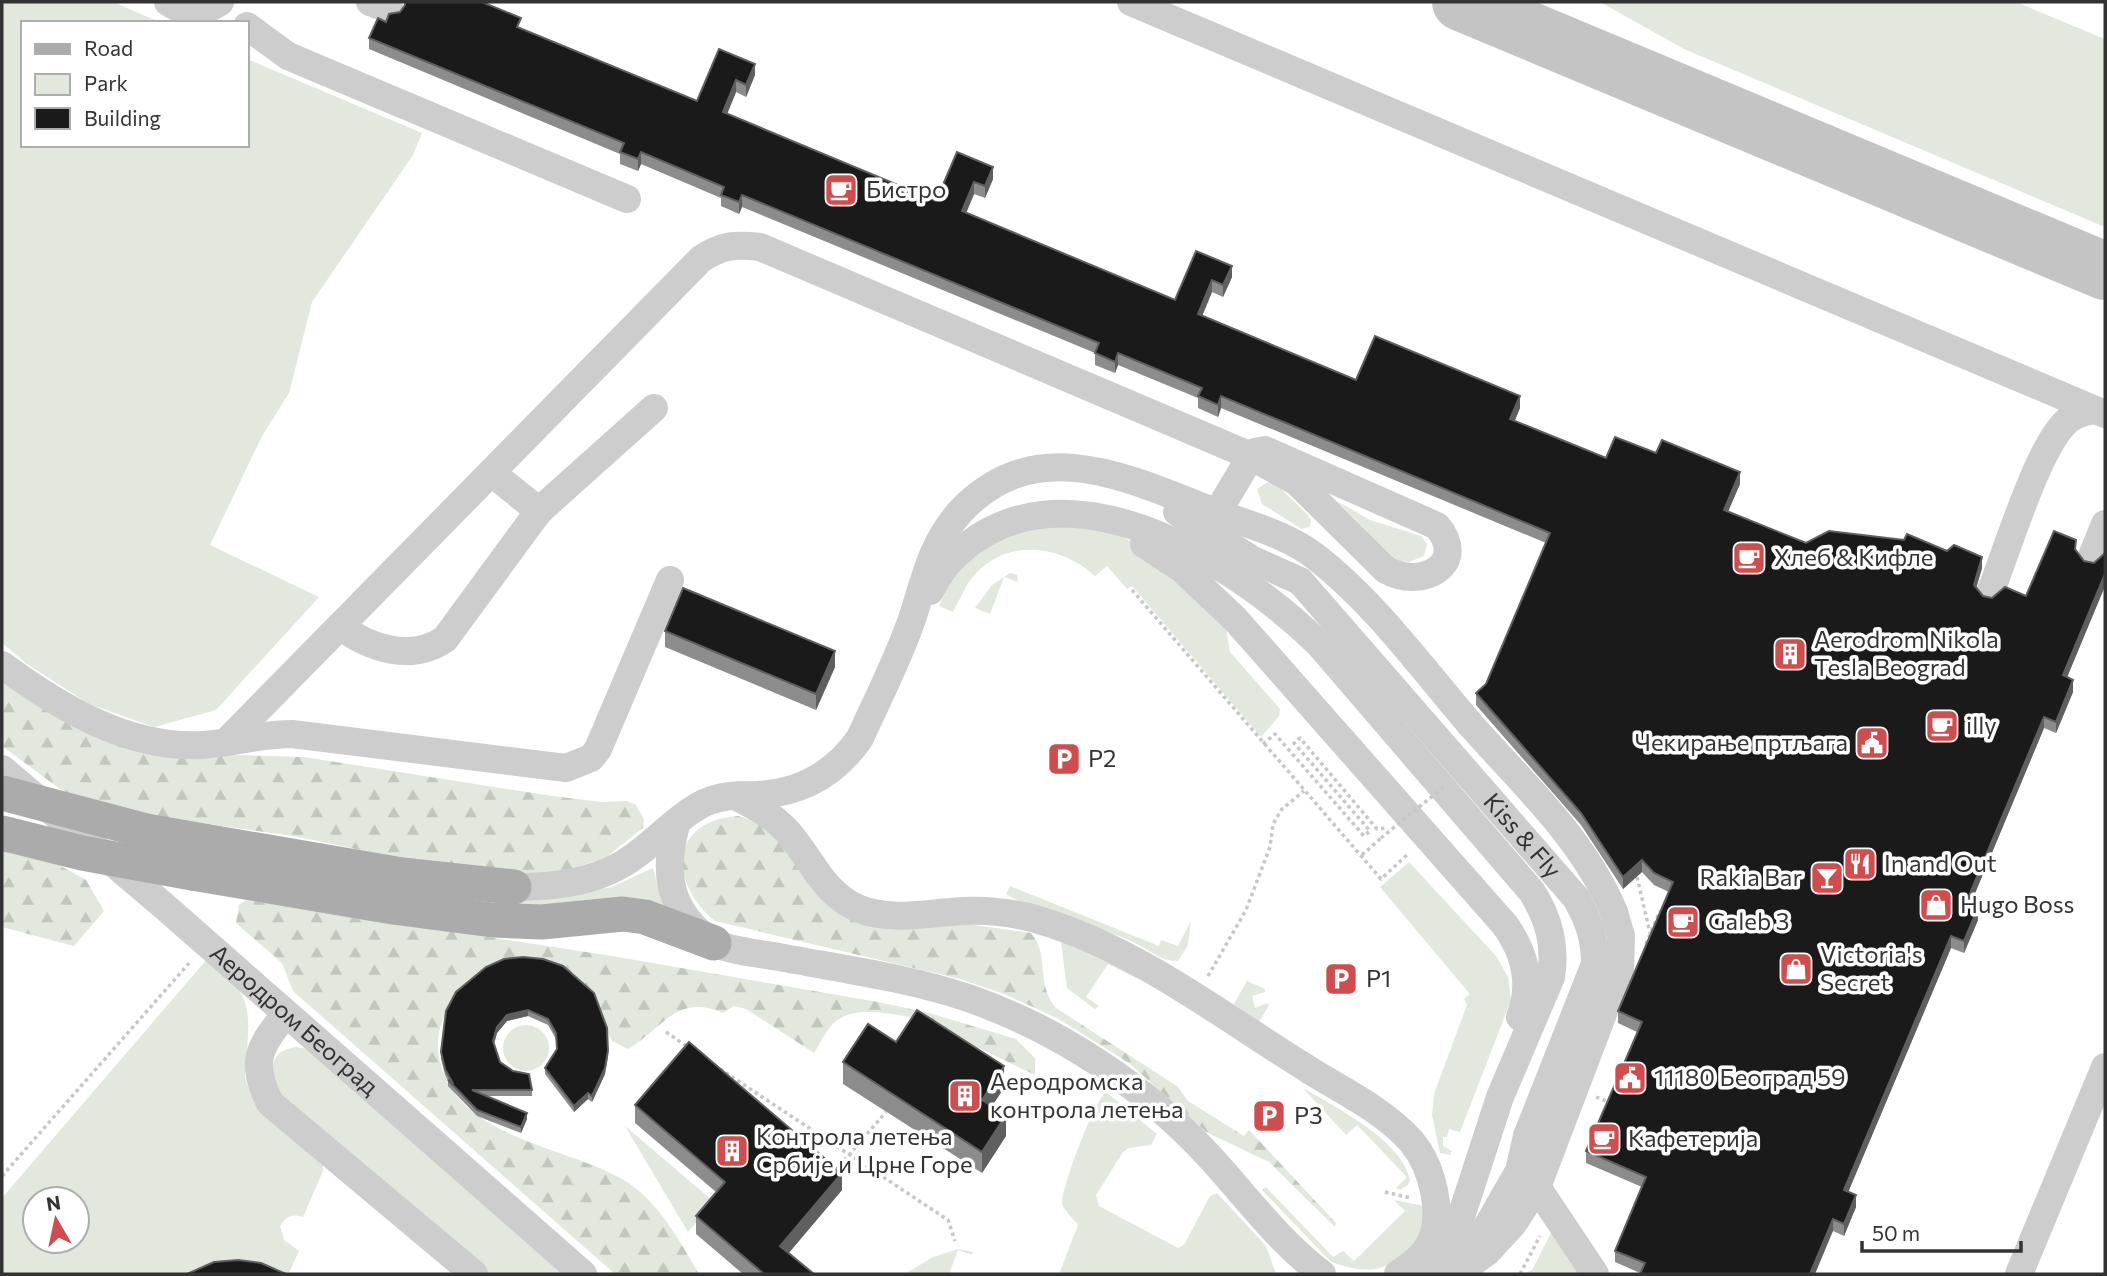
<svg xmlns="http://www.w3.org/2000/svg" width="2107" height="1276" font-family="Commissioner,sans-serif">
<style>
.green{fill:#e2e8dd;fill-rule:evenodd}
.forest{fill:url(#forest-firs)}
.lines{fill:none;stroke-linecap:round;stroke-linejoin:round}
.taxiway{stroke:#c4c4c4;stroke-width:58}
.path{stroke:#c7c7c7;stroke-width:3.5;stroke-dasharray:3.5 3.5;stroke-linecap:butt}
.minor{stroke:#cdcdcd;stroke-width:28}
.major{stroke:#ababab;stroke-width:35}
.path-bridge{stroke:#c7c7c7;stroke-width:3.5;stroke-dasharray:3.5 3.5;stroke-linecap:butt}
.minor-bridge{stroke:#cdcdcd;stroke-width:28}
.major-bridge{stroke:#ababab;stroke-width:35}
.wall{fill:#8c8c8c}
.shaded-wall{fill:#5f5f5f}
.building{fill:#1a1a1a;stroke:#5f5f5f;stroke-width:2}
.labels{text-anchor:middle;stroke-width:7;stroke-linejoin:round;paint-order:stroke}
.poi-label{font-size:24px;fill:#333;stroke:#fff;text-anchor:start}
.street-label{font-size:24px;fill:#333;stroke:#fff}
</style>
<defs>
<pattern id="forest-firs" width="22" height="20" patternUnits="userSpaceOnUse" patternTransform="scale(1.75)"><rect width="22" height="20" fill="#e2e8dd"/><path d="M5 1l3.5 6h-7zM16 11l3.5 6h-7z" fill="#c2c7be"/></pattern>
</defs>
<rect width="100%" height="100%" fill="#fff"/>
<g class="green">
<polygon points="2,2 113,2 162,23 23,23 23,145 247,145 247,59 422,133 413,155 312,302 289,393 262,436 210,545 319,597 216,710 154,727 89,704 27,664 2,643"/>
<polygon points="1600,2 2016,2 2105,39 2105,227 1684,49"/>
<polygon points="1268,482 1277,485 1308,515 1311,520 1310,527 1302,529 1262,504 1257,489"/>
<polygon points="1337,501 1370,520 1421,536 1427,544 1424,556 1409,562 1397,561"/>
<path d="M1070 523 1115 533 1138 545 1225 622 1230 652 1280 709 1279 716 1261 737 1132 586 1127 589 1107 566 1095 576C1060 544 1004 537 971 579 964 589 959 601 953 612L939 606 953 574 1004 535Z"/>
<polygon points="1010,573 1017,575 1018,582 1004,577 990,614 975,608 992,585"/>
<polygon points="160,845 558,897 611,887 653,868 663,907 524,910"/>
<polygon points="1409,862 1496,956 1508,977 1511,1000 1460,1132 1449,1129 1447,1137 1443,1137 1443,1146 1452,1151 1450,1155 1440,1153 1432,1115 1434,1094 1467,1005 1464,999 1470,994 1380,887"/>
<path d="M1010 886 1159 946 1161 940 1178 946 1191 921 1188 945 1178 961C1162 961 1153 953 1139 945 1096 923 1047 919 1006 894Z"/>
<polygon points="1061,942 1069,943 1139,973 1136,978 1108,964 1086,997 1099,1006 1095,1009 1067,988"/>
<path d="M208 958C246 994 251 997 247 1051 246 1062 243 1073 247 1084 255 1104 305 1144 323 1161V1171L303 1217C292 1213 286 1217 280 1226L284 1240 299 1251 289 1273 243 1267 197 1274H2V1198ZM35 1199H77V1241H35Z"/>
<polygon points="1247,981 1265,989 1265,992 1252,996 1255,1008 1268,1003 1269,1005 1259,1022 1234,1004"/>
<circle cx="526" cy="1048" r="23"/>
<path d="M297 1047 306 1049 567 1274H488L278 1095C271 1072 266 1051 297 1047Z"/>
<path d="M1303 1088C1335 1107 1402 1140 1410 1180L1408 1185 1400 1190 1396 1188 1407 1177 1357 1125 1346 1135Z"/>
<path d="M1106 1092 1157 1134 1151 1145 1129 1148 1123 1152 1096 1195 1099 1206 1178 1248 1184 1245 1210 1196 1217 1193 1266 1246 1276 1274H1059L1078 1225C1074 1219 1063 1210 1062 1203 1062 1187 1094 1101 1106 1092Z"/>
<polygon points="625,1126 714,1202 688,1232"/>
<path d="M1266 1187 1333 1257 1343 1251 1354 1261 1405 1211 1394 1200 1424 1206 1419 1243C1387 1271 1373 1276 1331 1262L1262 1190Z"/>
<polygon points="1552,1231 1579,1274 1522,1274 1532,1270"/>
<polygon points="958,1249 973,1252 972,1255 958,1250 949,1274 905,1274 933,1257"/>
</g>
<g class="forest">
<polygon points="2,672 146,752 304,757 552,796 602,802 627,801 636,805 644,819 643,828 605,858 562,872 526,876 455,870 299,837 127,812 92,803 60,789 2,746"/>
<path d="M738 816C776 824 796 864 818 894L968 924 1031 933C1050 954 1035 983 1056 1008L1177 1086 1188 1101 1244 1136 1249 1130 1336 1223 1335 1227 1269 1162 1206 1132 1129 1063 1057 1018 1004 994 960 979 715 921C669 883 668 821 738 816Z"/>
<polygon points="2,844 39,854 86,880 104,911 74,946 2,927"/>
<path d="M246 900 612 956 878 1002 929 1013 1016 1039 1035 1058V1075L918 1019C895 1014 856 1005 836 1021 827 1028 820 1044 814 1053L746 1009 734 1006 723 1013C676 993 664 1028 628 1049L612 1041 600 1016 462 988C444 1011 433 1033 440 1062 460 1139 562 1145 622 1179 658 1200 679 1240 699 1274H615L293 991 282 963 236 923 239 905Z"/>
</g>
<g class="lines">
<polyline class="taxiway" points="1461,2 2105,271"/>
<g class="path">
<polyline points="1132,590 1381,879 1409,853"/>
<polyline points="1263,744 1275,734 1364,836 1370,831 1294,743 1300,738 1377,829 1387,828"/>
<polyline points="1362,855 1381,838"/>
<polyline points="1637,877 1650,933"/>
<polyline points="1646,944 1660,911"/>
<polyline points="1208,976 1246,910 1270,847 1273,824 1282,809 1304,791"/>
<polyline points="666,1032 688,1047"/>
<polyline points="714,1065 948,1220 955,1241"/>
<polyline points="1596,1097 1611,1103"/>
<polyline points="2,1176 191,961"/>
<polyline points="1385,1192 1411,1198"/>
<polyline points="1520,1274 1540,1236"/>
</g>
<g class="minor">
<path d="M168 2C185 14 202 14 220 2"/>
<polyline points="370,2 390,10"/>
<polyline points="1131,2 2105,414"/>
<polyline points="247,26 288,56 627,199"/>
<path d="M1265 450 1437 526C1469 564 1422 590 1386 570L1297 482 1251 456 1255 452Z"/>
<polyline points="539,511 654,408"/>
<polyline points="1177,512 1253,560 1300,581"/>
<path d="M1144 544 1182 569 1235 619 1505 925C1525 953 1533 984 1520 1017"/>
<polyline points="2091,558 2105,524"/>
<path d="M930 591C936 580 942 568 951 560 1059 450 1233 560 1319 644L1532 892C1549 919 1556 945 1551 977L1500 1097 1458 1226 1444 1256 1426 1274"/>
<path d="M1990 593C2007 551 2036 453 2064 424 2072 415 2083 412 2093 410"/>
<path d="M340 626C370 649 412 662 445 639L539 511 492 473"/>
<path d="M2 665C59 707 128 749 202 745 232 743 261 734 292 734L566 768 591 758 598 749 670 580"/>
<path d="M227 741 701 259C722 245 735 244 760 247L1251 456 1217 513"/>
<path id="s1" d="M2 769 164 906 583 1274"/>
<path d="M735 796C755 806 772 815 787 831 812 859 821 891 857 908 888 921 920 914 951 912 981 909 1016 912 1045 922 1138 951 1221 1015 1303 1066 1338 1089 1383 1109 1411 1141 1433 1167 1447 1220 1426 1250 1419 1260 1408 1267 1398 1274"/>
<path d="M676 825C663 872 668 912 712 942 725 950 762 954 779 957 842 969 910 978 971 999 1059 1030 1145 1087 1208 1155 1245 1195 1278 1241 1322 1274"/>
<path d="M514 887C557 887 601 882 636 855 658 839 680 815 704 803 722 795 738 795 757 795 801 793 835 774 860 738 878 698 899 658 913 616 925 578 932 543 960 512 1037 429 1134 481 1220 514 1252 526 1288 535 1316 557 1375 603 1421 667 1470 724"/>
<path d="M285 1015C258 1048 250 1062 270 1103L474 1274"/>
<polyline points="1537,1187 1595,1274"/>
<polyline points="1473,1251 1519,1171 1527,1136"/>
<polyline points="1457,1274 1487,1252 1513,1224 1537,1187 1620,969 1621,936 1614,912"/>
<polyline points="2019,1274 2105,1067"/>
</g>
<g class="major">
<polyline points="146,831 402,875 514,887"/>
<polyline points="192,873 393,907 492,920 542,922 623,914 645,917 714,943"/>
</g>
<g class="path-bridge">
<polyline points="1381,838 1445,786"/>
<polyline points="835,1171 886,1112"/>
</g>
<g class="minor-bridge">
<path id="s2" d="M1300 581 1576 898C1589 921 1595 938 1595 964L1527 1136"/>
<path d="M1470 724C1522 783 1583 838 1614 912"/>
</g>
<g class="major-bridge">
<polyline points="2,793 146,831"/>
<polyline points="2,833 82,853 192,873"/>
</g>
</g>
<g class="wall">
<polygon points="403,2 459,2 697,101 719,49 755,75 746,97 736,92 727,114 936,201 957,152 993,179 985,198 974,194 966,213 1175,300 1196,251 1232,277 1223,297 1212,292 1202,316 1356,380 1520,408 1515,421 1606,458 1656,453 1740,484 1728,511 1806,543 1982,568 1976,588 1983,596 1992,598 2026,596 2076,550 2105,586 2067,677 2073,692 2056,733 2044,728 1970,905 1978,920 1964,953 1951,948 1848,1192 1856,1207 1844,1236 1833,1231 1640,1273 1615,1262 1615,1251 1642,1187 1586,1163 1586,1151 1637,1032 1618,1023 1618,1011 1669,892 1654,885 1642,872 1623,889 1581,825 1476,705 1476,693 1486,684 1546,543 1221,408 1218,417 1198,408 1198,398 1118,365 1115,373 1095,365 1095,353 742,207 739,214 721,206 721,198 641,164 638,171 620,164 620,154 369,49 369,38 386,22 400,12 405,5"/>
<polygon points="665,631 835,667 816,710 665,647"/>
<polygon points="486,967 608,1057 605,1074 592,1102 588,1099 574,1112 545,1074 545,1068 557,1049 556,1039 548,1025 528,1016 507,1021 497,1033 494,1044 500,1062 532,1090 532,1096 486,1096 527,1119 521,1133 477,1116 448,1086 448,1081 445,1075 441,1058 441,1052"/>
<polygon points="896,1042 1004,1088 992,1106 1006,1136 982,1173 843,1084 843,1062"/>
<polygon points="635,1105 842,1190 789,1253 814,1274 743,1274 696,1234 696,1216 716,1192 635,1123"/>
</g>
<g class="shaded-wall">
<polygon points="755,64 755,75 746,97 746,85"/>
<polygon points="736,80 736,92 723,124 723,112"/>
<polygon points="641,152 641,164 638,171 638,159"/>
<polygon points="993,167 993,179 985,198 985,186"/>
<polygon points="974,182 974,194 962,223 962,211"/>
<polygon points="742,195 742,207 739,214 739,202"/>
<polygon points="1232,266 1232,277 1223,297 1223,285"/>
<polygon points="1212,280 1212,292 1198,326 1198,314"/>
<polygon points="1118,353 1118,365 1115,373 1115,362"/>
<polygon points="1221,396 1221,408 1218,417 1218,405"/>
<polygon points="1520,396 1520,408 1510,431 1510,419"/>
<polygon points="1740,472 1740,484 1724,521 1724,510"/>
<polygon points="1982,557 1982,568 1974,596 1974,585"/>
<polygon points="2105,574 2105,586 2063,687 2063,675"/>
<polygon points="835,651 835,667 816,710 816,694"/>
<polygon points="2073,680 2073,692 2056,733 2056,722"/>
<polygon points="2044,717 2044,728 1966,915 1966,903"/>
<polygon points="1642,860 1642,872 1623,889 1623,877"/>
<polygon points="1978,908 1978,920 1964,953 1964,941"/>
<polygon points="1951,936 1951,948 1844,1202 1844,1190"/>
<polygon points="528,1010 528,1016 507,1021 497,1033 493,1047 493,1041 497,1027 507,1015"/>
<polygon points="608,1051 605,1074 592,1102 592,1096"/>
<polygon points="1004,1066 1004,1088 982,1121 982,1100"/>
<polygon points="588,1093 588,1099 574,1112 574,1106"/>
<polygon points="527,1113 527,1119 521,1133 521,1127"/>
<polygon points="1006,1115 1006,1136 982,1173 982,1152"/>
<polygon points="842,1173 842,1190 780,1263 780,1246"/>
<polygon points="1856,1195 1856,1207 1844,1236 1844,1224"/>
<polygon points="1833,1219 1833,1231 1815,1274 1810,1274"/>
</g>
<g class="building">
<polygon points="405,2 482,2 521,18 517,27 697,101 719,49 755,64 746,85 736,80 723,112 936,201 957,152 993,167 985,186 974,182 962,211 1175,300 1196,251 1232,266 1223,285 1212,280 1198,314 1356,380 1375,336 1520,396 1510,419 1606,458 1615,437 1656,453 1662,440 1740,472 1724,510 1806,543 1829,531 1904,540 1907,534 1947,551 1954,545 1982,557 1974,585 1983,596 1992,598 2005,587 2026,596 2054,531 2076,540 2075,549 2084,561 2094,563 2105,553 2105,574 2063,675 2073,680 2056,722 2044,717 1966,903 1978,908 1964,941 1951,936 1844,1190 1856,1195 1844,1224 1833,1219 1810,1274 1640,1274 1645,1263 1615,1251 1646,1177 1586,1151 1642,1022 1618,1011 1673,882 1654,873 1642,860 1623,877 1581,813 1476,693 1486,684 1550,533 1221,396 1218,405 1198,396 1202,388 1118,353 1115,362 1095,353 1099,343 742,195 739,202 721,195 724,187 641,152 638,159 620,152 624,143 369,38 378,18 386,22 389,14 400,12 405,5"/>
<polygon points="683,588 835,651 816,694 665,631"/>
<polygon points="523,957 543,959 563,966 594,993 607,1028 608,1051 605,1068 592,1096 588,1093 574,1106 545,1068 557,1049 556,1033 548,1019 528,1010 507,1015 497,1027 493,1041 500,1062 513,1071 529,1074 532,1090 472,1090 527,1113 521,1127 477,1110 448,1080 452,1082 445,1069 441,1052 446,1011 456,992 486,967 504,959"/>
<polygon points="917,1010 1004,1066 982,1100 1006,1115 982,1152 843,1062 868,1024 896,1042"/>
<polygon points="689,1042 842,1173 780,1246 814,1274 764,1274 696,1216 725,1182 635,1105"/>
<polygon points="238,1260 261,1263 286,1274 187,1274 214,1262"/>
</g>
<defs>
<symbol id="cafe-square" viewBox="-11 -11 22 22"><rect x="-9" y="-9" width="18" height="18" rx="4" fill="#d14d4d" stroke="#fff"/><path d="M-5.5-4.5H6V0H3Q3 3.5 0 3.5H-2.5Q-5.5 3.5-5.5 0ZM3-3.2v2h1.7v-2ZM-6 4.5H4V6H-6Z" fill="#fff"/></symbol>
<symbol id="building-square" viewBox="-11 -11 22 22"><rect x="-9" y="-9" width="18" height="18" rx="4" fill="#d14d4d" stroke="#fff"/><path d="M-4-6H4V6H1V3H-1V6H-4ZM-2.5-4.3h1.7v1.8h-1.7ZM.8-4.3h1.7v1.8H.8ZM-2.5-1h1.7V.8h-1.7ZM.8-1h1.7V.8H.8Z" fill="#fff"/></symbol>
<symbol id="civic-square" viewBox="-11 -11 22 22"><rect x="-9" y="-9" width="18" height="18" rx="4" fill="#d14d4d" stroke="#fff"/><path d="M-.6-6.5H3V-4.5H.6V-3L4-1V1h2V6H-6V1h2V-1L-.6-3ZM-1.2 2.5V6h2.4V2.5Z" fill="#fff"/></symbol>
<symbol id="parking-square" viewBox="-11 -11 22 22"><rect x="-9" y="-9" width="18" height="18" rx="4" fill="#d14d4d" stroke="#fff"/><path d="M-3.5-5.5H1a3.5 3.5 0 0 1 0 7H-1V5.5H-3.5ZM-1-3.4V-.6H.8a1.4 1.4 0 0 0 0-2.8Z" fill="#fff"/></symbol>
<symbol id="restaurant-square" viewBox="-11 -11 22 22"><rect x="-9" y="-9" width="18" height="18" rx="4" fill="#d14d4d" stroke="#fff"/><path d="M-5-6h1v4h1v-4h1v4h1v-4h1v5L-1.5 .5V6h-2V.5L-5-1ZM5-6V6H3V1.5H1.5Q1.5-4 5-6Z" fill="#fff"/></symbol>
<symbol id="bar-square" viewBox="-11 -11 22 22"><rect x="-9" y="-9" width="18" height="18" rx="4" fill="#d14d4d" stroke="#fff"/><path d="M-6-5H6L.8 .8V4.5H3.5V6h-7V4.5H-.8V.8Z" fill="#fff"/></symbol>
<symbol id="shop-square" viewBox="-11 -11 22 22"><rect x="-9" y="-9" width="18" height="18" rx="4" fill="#d14d4d" stroke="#fff"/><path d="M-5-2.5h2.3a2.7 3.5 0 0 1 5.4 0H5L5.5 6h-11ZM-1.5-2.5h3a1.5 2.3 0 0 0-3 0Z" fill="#fff"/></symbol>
</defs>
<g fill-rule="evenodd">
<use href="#cafe-square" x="822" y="171" width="38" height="38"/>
<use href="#cafe-square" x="1730" y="539" width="38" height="38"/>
<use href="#building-square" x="1771" y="635" width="38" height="38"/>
<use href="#cafe-square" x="1923" y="707" width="38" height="38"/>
<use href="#civic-square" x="1853" y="724" width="38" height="38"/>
<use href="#parking-square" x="1045" y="740" width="38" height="38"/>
<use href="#restaurant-square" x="1841" y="845" width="38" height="38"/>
<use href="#bar-square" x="1808" y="859" width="38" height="38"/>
<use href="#shop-square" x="1917" y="886" width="38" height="38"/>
<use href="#cafe-square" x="1664" y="903" width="38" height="38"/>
<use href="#shop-square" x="1777" y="950" width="38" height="38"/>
<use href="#parking-square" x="1322" y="960" width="38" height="38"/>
<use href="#civic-square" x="1611" y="1059" width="38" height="38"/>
<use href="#building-square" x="946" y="1077" width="38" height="38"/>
<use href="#parking-square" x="1250" y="1097" width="38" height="38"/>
<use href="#cafe-square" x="1585" y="1120" width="38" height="38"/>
<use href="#building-square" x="713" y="1132" width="38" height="38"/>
</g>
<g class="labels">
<g class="poi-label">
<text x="866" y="198">Бистро</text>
<text x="1774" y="566">Хлеб &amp; Кифле</text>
<text x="1814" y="648">Aerodrom Nikola<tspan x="1814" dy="28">Tesla Beograd</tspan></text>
<text x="1966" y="734">illy</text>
<text x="1848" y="751" text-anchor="end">Чекирање пртљага</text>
<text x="1088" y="767">P2</text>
<text x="1884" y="872">In and Out</text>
<text x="1802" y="886" text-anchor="end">Rakia Bar</text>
<text x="1960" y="913">Hugo Boss</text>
<text x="1708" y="930">Galeb 3</text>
<text x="1820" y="963">Victoria's<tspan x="1820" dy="28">Secret</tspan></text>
<text x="1366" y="987">P1</text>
<text x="1654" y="1086">11180 Београд 59</text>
<text x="990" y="1090">Аеродромска<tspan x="990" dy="28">контрола летења</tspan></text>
<text x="1294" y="1124">P3</text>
<text x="756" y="1145">Контрола летења<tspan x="756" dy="28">Србије и Црне Горе</tspan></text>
<text x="1628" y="1147">Кафетерија</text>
</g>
<g class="street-label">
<text dy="8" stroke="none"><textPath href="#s2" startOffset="338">Kiss &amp; Fly</textPath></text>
<text dy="8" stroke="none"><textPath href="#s1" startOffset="385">Аеродром Београд</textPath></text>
</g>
</g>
<rect width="2107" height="1276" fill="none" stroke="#333333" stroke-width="7"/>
<rect x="21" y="21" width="228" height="126" fill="#ffffff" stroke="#adadad" stroke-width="2"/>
<rect x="35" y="44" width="35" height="10" fill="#ababab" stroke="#adadad" stroke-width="2"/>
<text x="84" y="56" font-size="21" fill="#333333">Road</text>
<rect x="35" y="74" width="35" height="21" fill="#e2e8dd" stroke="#adadad" stroke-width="2"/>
<text x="84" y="91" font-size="21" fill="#333333">Park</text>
<rect x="35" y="108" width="35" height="21" fill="#1a1a1a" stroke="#adadad" stroke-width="2"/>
<text x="84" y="126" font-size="21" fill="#333333">Building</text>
<g transform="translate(56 1220) rotate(351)"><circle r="33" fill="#ffffff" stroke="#adadad" stroke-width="2"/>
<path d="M0-5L12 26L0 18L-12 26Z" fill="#d14d4d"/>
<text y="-10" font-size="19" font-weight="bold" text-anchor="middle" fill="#333333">N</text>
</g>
<path d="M1862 1241v10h159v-10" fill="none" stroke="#333333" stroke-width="3.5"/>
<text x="1872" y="1241" font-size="21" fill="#333333" stroke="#ffffff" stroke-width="5" paint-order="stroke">50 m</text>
</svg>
